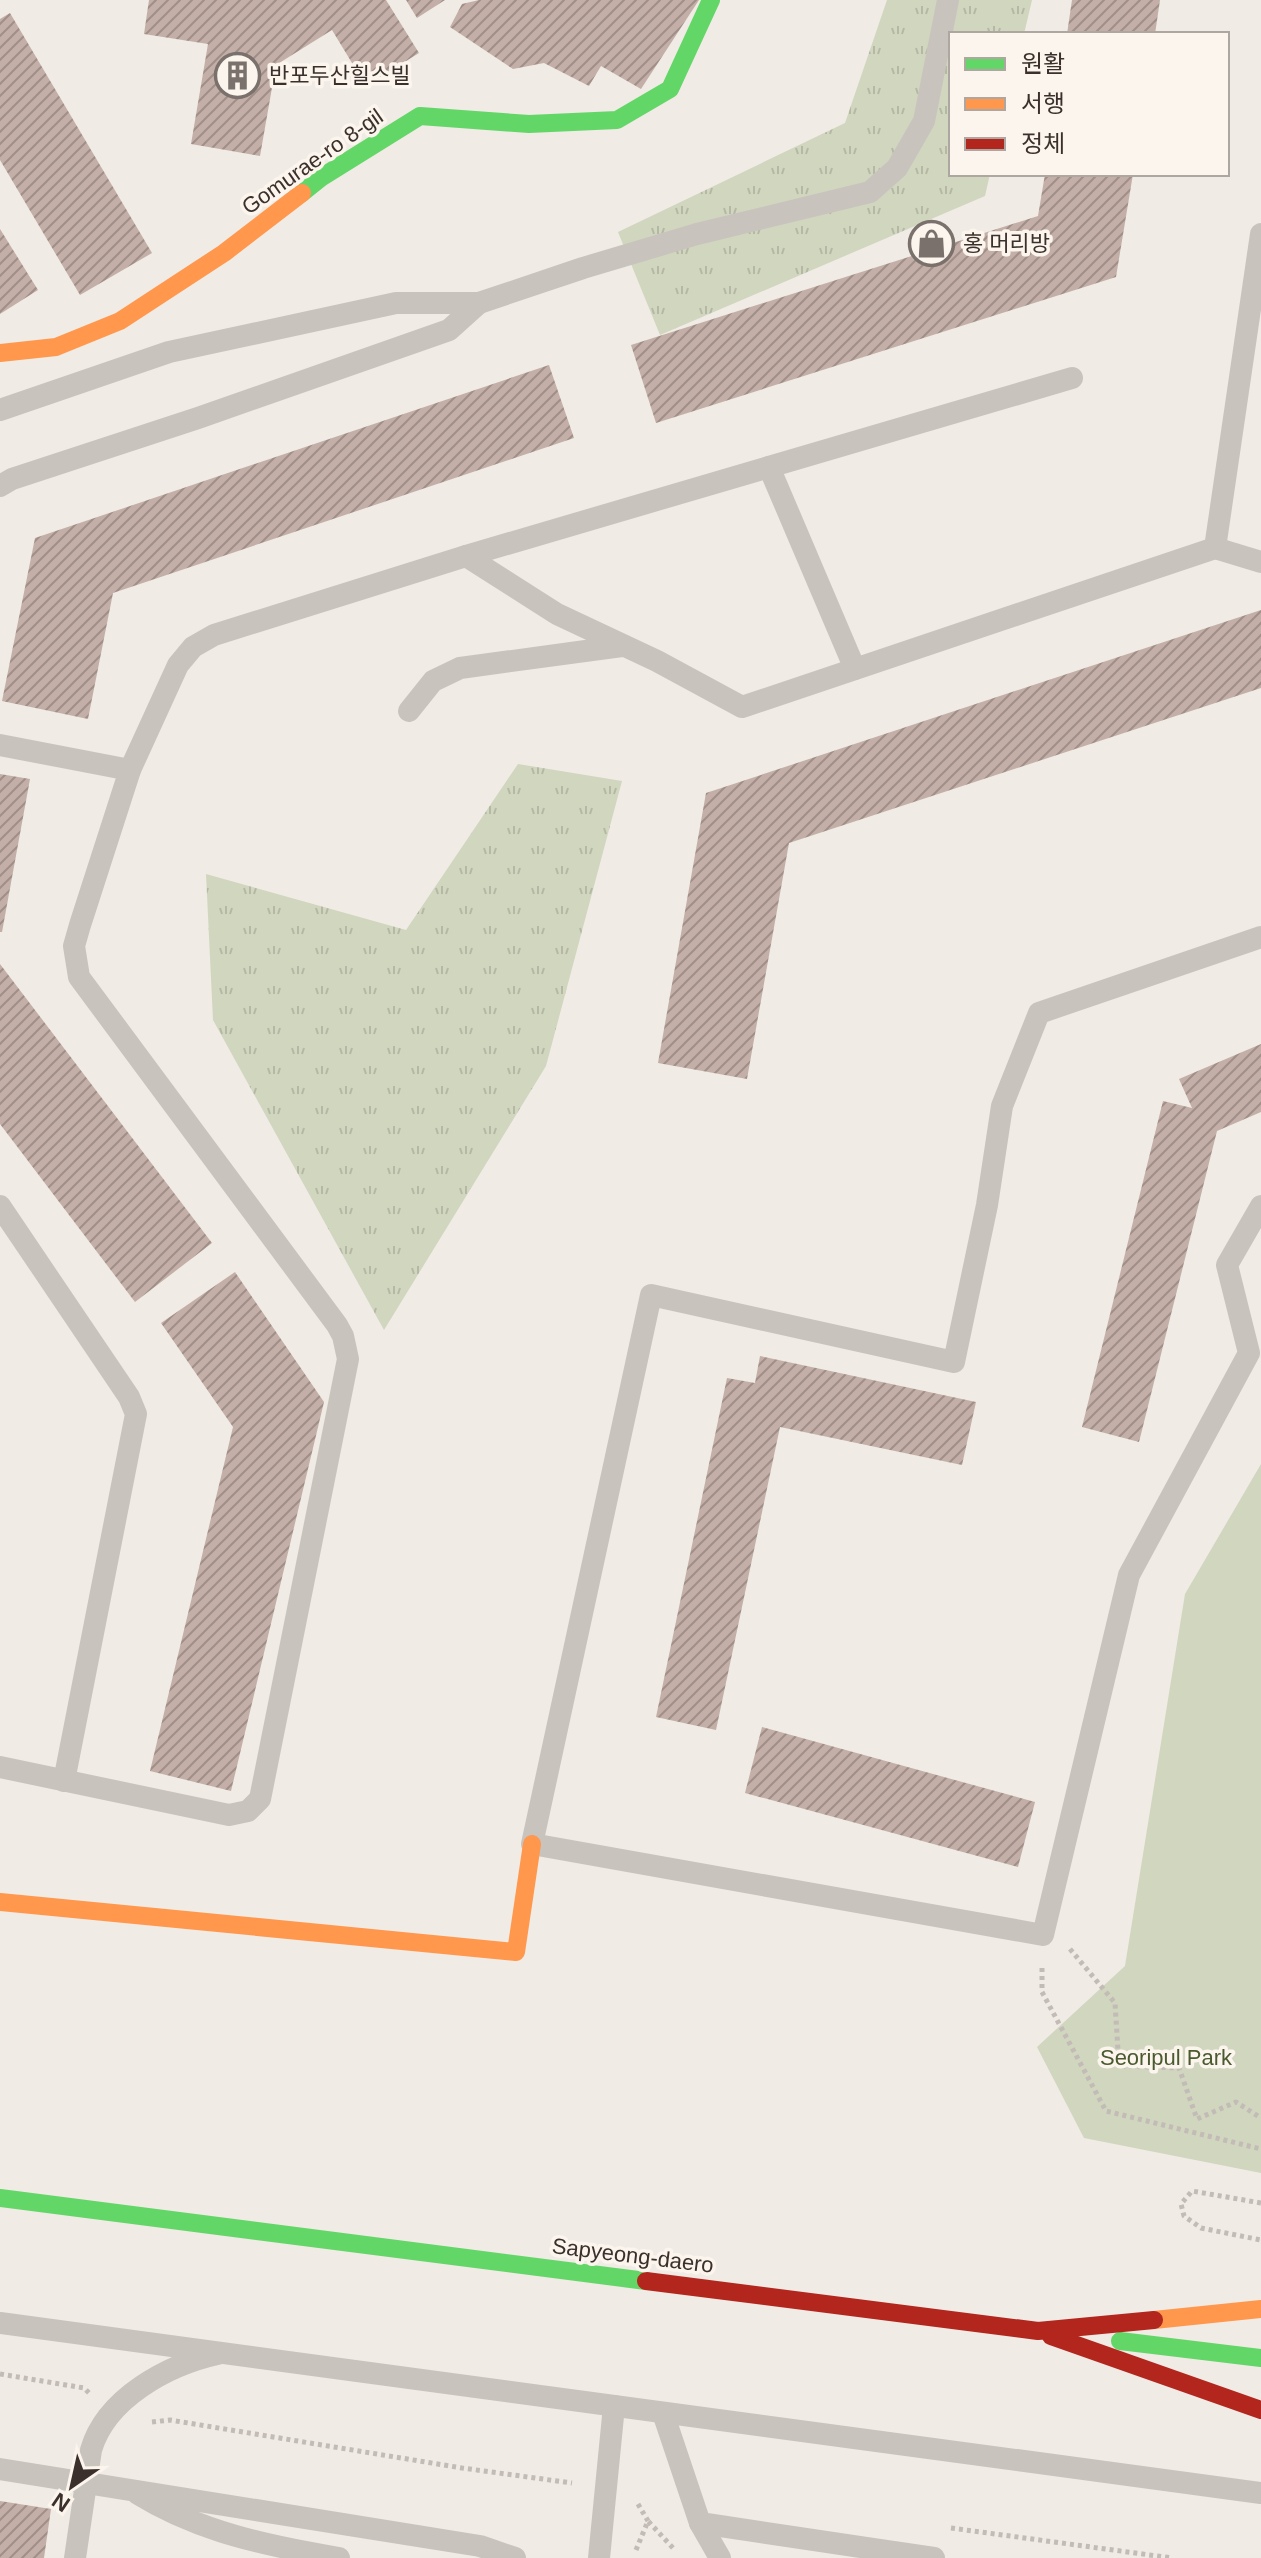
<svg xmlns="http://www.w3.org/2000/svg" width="1261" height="2558" font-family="Helvetica,'Noto Sans KR',sans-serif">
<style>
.grass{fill:url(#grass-tufts)}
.park{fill:#d1d6bf}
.building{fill:url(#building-hatch)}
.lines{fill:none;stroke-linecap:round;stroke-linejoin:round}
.path{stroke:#c2bbb6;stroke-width:5;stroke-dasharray:4 4;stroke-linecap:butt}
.lane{stroke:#c9c3be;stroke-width:22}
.fast{stroke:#63d668;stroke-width:18}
.slow{stroke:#ff974d;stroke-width:18}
.jam{stroke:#b3261e;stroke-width:18}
.labels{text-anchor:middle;stroke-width:7;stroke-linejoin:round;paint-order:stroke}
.poi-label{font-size:22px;fill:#3b302b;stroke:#fbf5ee;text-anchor:start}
.street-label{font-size:22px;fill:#3b302b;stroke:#fbf5ee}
.park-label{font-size:22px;fill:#4a5a2e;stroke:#fbf5ee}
</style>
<defs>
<pattern id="grass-tufts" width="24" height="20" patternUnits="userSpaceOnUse" patternTransform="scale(2)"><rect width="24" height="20" fill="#d1d6bf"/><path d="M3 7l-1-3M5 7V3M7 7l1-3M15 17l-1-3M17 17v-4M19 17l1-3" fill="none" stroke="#b4b8a4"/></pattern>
<pattern id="building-hatch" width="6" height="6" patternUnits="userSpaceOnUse" patternTransform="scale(2)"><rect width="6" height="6" fill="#c3afa7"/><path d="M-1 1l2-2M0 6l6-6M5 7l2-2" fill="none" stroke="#a08f88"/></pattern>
</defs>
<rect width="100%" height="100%" fill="#f0ebe5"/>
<g class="grass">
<polygon points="887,0 1032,0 1024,34 951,34 951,174 990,174 985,196 660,335 618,232 845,123"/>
<polygon points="518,764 622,781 546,1066 384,1330 213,1020 206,874 406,930"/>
</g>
<polygon class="park" points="1261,1464 1261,2173 1084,2138 1037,2047 1125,1966 1185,1594"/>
<g class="building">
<polygon points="149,0 386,0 419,53 366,86 332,30 276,65 260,156 191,144 208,44 144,34"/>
<polygon points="406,0 445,0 417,18"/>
<polygon points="479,0 699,0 641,89 601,66 589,86 544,63 513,69 450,27 462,4"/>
<polygon points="1072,0 1160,0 1155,34 1067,34"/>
<polygon points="10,13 152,253 80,295 0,160 0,19"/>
<polygon points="1045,174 1133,174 1116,277 656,423 631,345 1038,216"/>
<polygon points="0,229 38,290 0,314"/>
<polygon points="549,365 574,438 113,593 88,719 2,701 35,538"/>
<polygon points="1261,610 1261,688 789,843 747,1079 658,1063 706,793"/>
<polygon points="0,774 30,779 2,932 0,932"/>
<polygon points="0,964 212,1243 135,1302 0,1124"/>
<polygon points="1261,1044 1261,1112 1217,1131 1139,1442 1082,1427 1163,1101 1192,1108 1179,1079"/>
<polygon points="235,1272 324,1402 231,1791 150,1771 233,1427 161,1323"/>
<polygon points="760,1356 976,1402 962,1465 780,1427 716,1730 656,1717 727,1378 755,1383"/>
<polygon points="762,1727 1035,1802 1018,1867 745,1793"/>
<polygon points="0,2501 51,2509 44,2558 0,2558"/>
</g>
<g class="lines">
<g class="path">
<polyline points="1070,1949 1115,2003 1119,2066 1179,2068 1197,2119 1236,2102 1261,2118"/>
<polyline points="1042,1968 1042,1992 1106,2111 1261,2149"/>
<polyline points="1261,2203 1192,2191 1181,2204 1184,2216 1201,2228 1261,2240"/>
<polyline points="0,2374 84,2388 89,2393"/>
<polyline points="152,2422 170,2420 462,2468 572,2483"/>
<polyline points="638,2504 648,2521"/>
<polyline points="951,2528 1172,2558"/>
<polyline points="636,2550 648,2521 673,2548"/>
</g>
<g class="lane">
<polyline points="0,410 169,352 396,303 479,303 583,268 697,234 870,192 897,168 924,121 948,0"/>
<polyline points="769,467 855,669"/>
<polyline points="0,486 12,479 198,418 449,330 479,303"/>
<polyline points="1215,548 1261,562"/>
<polyline points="466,556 557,614 657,661 742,707 1215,548 1261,234"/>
<polyline points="409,711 433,681 460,668 622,646"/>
<polyline points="0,745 130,770"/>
<polyline points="1261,937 1039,1013 1002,1106 987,1205 954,1362 651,1295 532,1844 1043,1935 1129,1575 1249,1353 1227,1265 1261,1206"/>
<polyline points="0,1206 129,1397 136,1414 64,1781"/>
<polyline points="0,1767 229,1815 248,1811 260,1799 348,1359 343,1336 337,1325 79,977 74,946 80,925 130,770 178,665 193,647 214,635 466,556 1072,378"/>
<polyline points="0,2323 1261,2493"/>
<polyline points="663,2413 700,2523 934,2558"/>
<polyline points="0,2469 480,2546 515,2558"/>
<path d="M138 2494C199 2532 269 2546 339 2558"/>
<polyline points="700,2523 720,2558"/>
<path d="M75 2558 91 2450C106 2398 168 2365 217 2354"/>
<polyline points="599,2558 614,2406"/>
</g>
<g class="fast">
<polyline points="302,193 322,177 420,116 529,124 617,120 670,89 711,0"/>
<polyline points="0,2198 646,2281"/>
<polyline points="1120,2341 1261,2358"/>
</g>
<g class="slow">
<polyline points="0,353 56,347 120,321 224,253 302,193"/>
<polyline points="0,1902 516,1952 532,1844"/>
<polyline points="1154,2320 1261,2309"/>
</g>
<g class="jam">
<polyline points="646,2281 1038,2331 1154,2320"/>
<polyline points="1051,2336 1261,2410"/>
</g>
</g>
<defs>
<symbol id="building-ring" viewBox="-11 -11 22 22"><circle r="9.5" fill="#fbf5ee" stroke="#7a716c" stroke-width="1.5"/><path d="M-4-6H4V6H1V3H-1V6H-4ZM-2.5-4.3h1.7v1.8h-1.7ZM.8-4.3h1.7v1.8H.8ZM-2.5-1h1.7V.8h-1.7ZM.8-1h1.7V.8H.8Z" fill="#7a716c"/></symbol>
<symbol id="shop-ring" viewBox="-11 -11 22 22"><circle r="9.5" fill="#fbf5ee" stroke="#7a716c" stroke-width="1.5"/><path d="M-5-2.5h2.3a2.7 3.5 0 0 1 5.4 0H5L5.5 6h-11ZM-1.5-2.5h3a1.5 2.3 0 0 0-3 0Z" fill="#7a716c"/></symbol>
</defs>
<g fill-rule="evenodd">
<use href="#building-ring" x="212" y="50" width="51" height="51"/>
<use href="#shop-ring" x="906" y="218" width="51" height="51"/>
</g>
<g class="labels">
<g class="poi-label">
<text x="269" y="83">반포두산힐스빌</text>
<text x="963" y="251">홍 머리방</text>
</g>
<g class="street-label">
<text transform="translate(312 161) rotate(-35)" y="8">Gomurae-ro 8-gil</text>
<text transform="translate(633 2255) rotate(7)" y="8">Sapyeong-daero</text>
</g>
<g class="park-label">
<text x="1166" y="2065">Seoripul Park</text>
</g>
</g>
<rect x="949" y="32" width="280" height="144" fill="#fbf5ee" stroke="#aea6a0" stroke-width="2"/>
<rect x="965" y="58" width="40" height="12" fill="#63d668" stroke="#aea6a0" stroke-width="2"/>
<text x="1021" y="72" font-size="24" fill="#3b302b">원활</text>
<rect x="965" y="98" width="40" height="12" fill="#ff974d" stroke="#aea6a0" stroke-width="2"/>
<text x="1021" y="112" font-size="24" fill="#3b302b">서행</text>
<rect x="965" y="138" width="40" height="12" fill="#b3261e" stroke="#aea6a0" stroke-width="2"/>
<text x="1021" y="152" font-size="24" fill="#3b302b">정체</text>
<g transform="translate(72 2486) rotate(214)" stroke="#fbf5ee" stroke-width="6" paint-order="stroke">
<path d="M0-6L14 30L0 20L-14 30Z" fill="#3b302b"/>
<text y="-12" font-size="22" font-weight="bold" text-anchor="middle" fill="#3b302b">N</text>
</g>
</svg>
